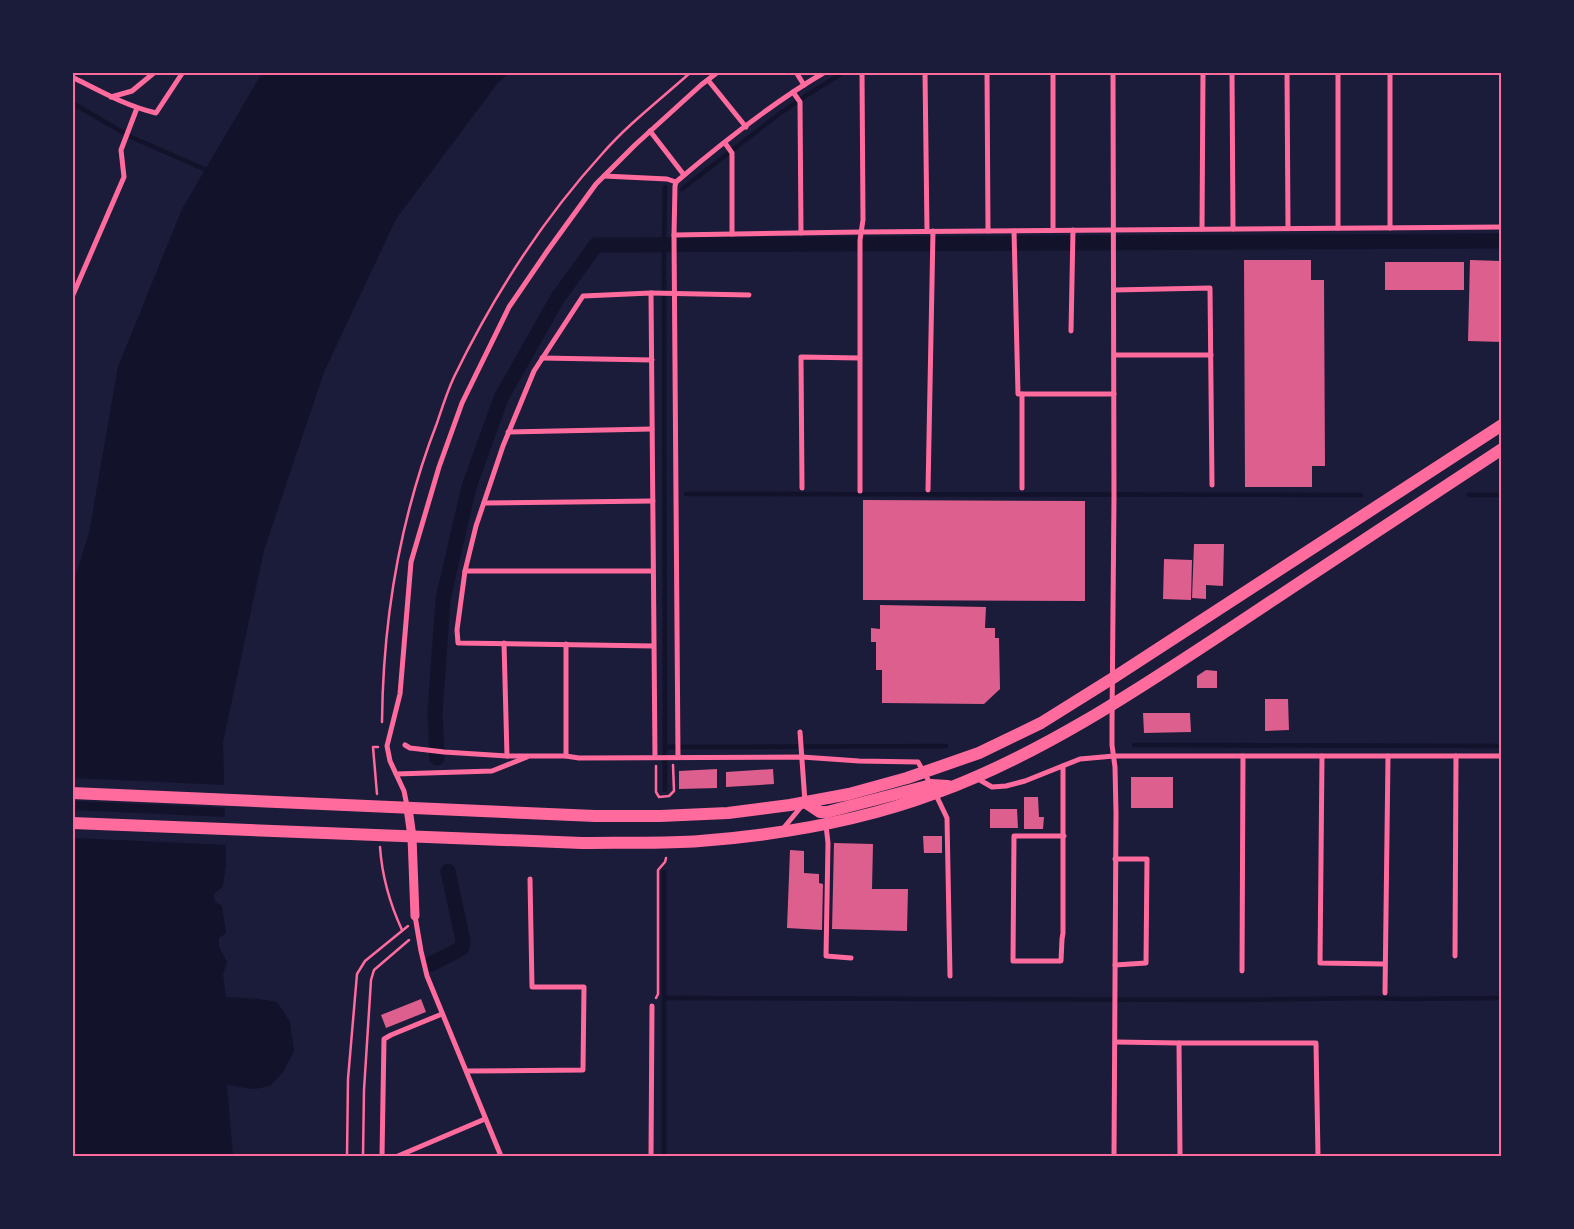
<svg xmlns="http://www.w3.org/2000/svg" width="1574" height="1229" font-family="'Archivo Narrow',sans-serif">
<style>
.water{fill:#12122b}
.pier{fill:#1b1b3a}
.lines{fill:none;stroke-linecap:round;stroke-linejoin:round}
.stream{stroke:#12122b;stroke-width:4.5}
.canal{stroke:#12122b;stroke-width:15}
.building{fill:#dd5f8e}
.path{stroke:#ff6b9d;stroke-width:2.5}
.minor{stroke:#ff6b9d;stroke-width:5}
.tertiary{stroke:#ff6b9d;stroke-width:9}
.trunk{stroke:#ff6b9d;stroke-width:12}
.neatline{fill:none;stroke:#ff6b9d;stroke-width:2}
</style>
<rect width="100%" height="100%" fill="#1b1b3a"/>
<polygon class="water" points="262,73 509,73 497,84 396,219 324,372 264,550 223,742 226,864 223,886 214,894 215,902 222,906 226,933 219,938 219,947 227,962 223,975 226,997 259,999 277,1002 290,1022 294,1051 283,1072 270,1086 254,1089 227,1085 233,1156 73,1156 73,584 89,533 118,367 182,209"/>
<g class="pier">
<polygon points="73,778 227,785 227,808 73,801"/>
<polygon points="73,810 227,817 228,845 73,838"/>
</g>
<g class="lines">
<g class="stream">
<polyline points="72,103 131,137 209,171"/>
<polyline points="682,189 779,114 807,95 844,72"/>
<polyline points="686,494 1361,495"/>
<polyline points="1469,495 1502,495"/>
<polyline points="1134,745 1502,746"/>
<polyline points="665,747 946,746"/>
<polyline points="665,790 664,245 665,187"/>
<polyline points="664,998 1235,1000 1370,998 1403,999 1502,998"/>
<polyline points="664,1156 664,872"/>
</g>
<g class="canal">
<polyline points="437,758 435,713 443,599 469,487 501,398 557,299 596,245 1502,241"/>
<polyline points="431,964 462,948 463,941 448,871"/>
</g>
</g>
<g class="building">
<polygon points="1244,260 1311,260 1311,280 1324,280 1325,466 1312,466 1312,487 1245,487"/>
<polygon points="1470,260 1502,261 1502,342 1468,341"/>
<rect x="1385" y="262" width="79" height="28"/>
<polygon points="863,500 1085,501 1085,601 863,600"/>
<polygon points="1194,544 1224,544 1223,586 1206,585 1206,599 1192,598"/>
<polygon points="1164,559 1192,560 1191,600 1163,599"/>
<polygon points="880,605 986,607 985,628 995,628 995,638 999,638 1000,689 984,704 882,703 882,670 876,670 876,642 871,642 871,628 880,629"/>
<polygon points="1206,670 1217,671 1217,688 1197,688 1197,676"/>
<polygon points="1265,699 1288,699 1289,730 1265,731"/>
<polygon points="1143,713 1190,713 1191,732 1144,733"/>
<polygon points="717,769 717,788 679,789 679,771"/>
<polygon points="773,769 774,784 726,787 726,772"/>
<rect x="1131" y="777" width="42" height="31"/>
<polygon points="1024,797 1038,797 1039,817 1044,817 1043,829 1024,829"/>
<polygon points="990,809 1017,809 1018,828 990,828"/>
<polygon points="923,836 942,836 942,853 924,853"/>
<polygon points="834,843 873,844 872,889 908,889 907,931 832,929"/>
<polygon points="790,850 804,851 804,873 819,874 819,883 823,884 822,930 787,928"/>
<polygon points="421,999 426,1012 386,1028 381,1015"/>
</g>
<g class="lines">
<g class="path">
<path d="M382 722C383 620 400 518 437 423 442 408 447 392 454 377 493 297 542 220 602 154 628 124 661 99 691 72"/>
<polyline points="656,766 656,792 659,797 669,796 674,791 673,765"/>
<polyline points="377,794 373,747 378,747"/>
<path d="M380 847C382 876 390 904 402 930"/>
<polyline points="656,998 658,994 658,870 665,862 666,858"/>
<polyline points="347,1156 348,1079 357,974 365,961 408,926"/>
<polyline points="363,1156 364,1090 371,980 374,970 409,940"/>
</g>
<g class="minor">
<polyline points="796,72 804,85"/>
<polyline points="925,72 927,231"/>
<polyline points="987,72 988,231"/>
<polyline points="1053,72 1053,230"/>
<polyline points="1113,72 1114,497 1112,723 1112,745 1115,767 1116,813 1114,1156"/>
<polyline points="1232,72 1233,229"/>
<polyline points="1287,72 1288,228"/>
<polyline points="1338,72 1338,228"/>
<polyline points="1390,72 1390,228"/>
<path d="M72 77C100 91 126 106 156 113L183 72"/>
<polyline points="708,80 746,127"/>
<polyline points="793,92 800,102 801,233"/>
<polyline points="111,97 132,91 155,72"/>
<polyline points="650,131 684,175"/>
<polyline points="725,143 732,153 732,234"/>
<path d="M604 176 667 179 676 182C723 142 772 103 825 72"/>
<polyline points="676,182 675,186 674,235 678,757"/>
<polyline points="1202,229 1203,72"/>
<polyline points="1014,231 1018,394 1114,394"/>
<polyline points="674,235 861,232 1502,227"/>
<polyline points="1114,290 1210,288 1212,485"/>
<polyline points="651,293 749,295"/>
<polyline points="72,297 124,177 121,150 137,108"/>
<polyline points="1071,331 1073,230"/>
<polyline points="1114,355 1211,355"/>
<polyline points="542,358 652,360"/>
<polyline points="508,432 652,429"/>
<polyline points="802,488 801,357 859,358"/>
<polyline points="1022,488 1022,394"/>
<polyline points="928,490 933,231"/>
<polyline points="860,491 860,240 863,220 862,72"/>
<polyline points="484,503 653,501"/>
<polyline points="465,571 653,571"/>
<polyline points="504,643 507,756"/>
<polyline points="654,646 458,643 457,630 465,571 476,526 503,446 534,371 583,296 651,293 655,757"/>
<polyline points="405,745 410,748 444,752 507,756 566,756 579,758 802,757 859,761 918,762 931,785"/>
<polyline points="566,756 566,644"/>
<polyline points="1322,756 1320,963 1385,964"/>
<polyline points="1063,766 1063,933 1062,939 1061,961 1013,961 1014,836 1064,836"/>
<polyline points="396,774 492,771 527,757"/>
<polyline points="978,779 992,787 1006,786 1025,781 1080,759 1114,756 1502,756"/>
<polyline points="936,795 947,818 950,976"/>
<polyline points="407,806 404,791 390,761 387,746 400,694 411,562 439,467 462,403 509,307 548,250 596,184 635,145 701,85 718,72"/>
<polyline points="826,825 828,843 826,956 851,958"/>
<polyline points="782,830 805,802 800,732"/>
<polyline points="415,916 421,951 427,976 501,1156"/>
<polyline points="1455,956 1456,756"/>
<polyline points="1115,965 1146,963 1147,859 1115,859"/>
<polyline points="1242,971 1243,756"/>
<polyline points="1385,993 1388,756"/>
<polyline points="1116,1042 1179,1043"/>
<polyline points="467,1071 583,1070 584,987 532,987 530,879"/>
<polyline points="382,1156 384,1039 391,1035 442,1014"/>
<polyline points="398,1156 485,1119"/>
<polyline points="651,1156 652,1006"/>
<polyline points="1180,1156 1179,1043 1316,1043 1318,1156"/>
</g>
<polyline class="tertiary" points="408,808 412,837 415,916"/>
<g class="trunk">
<polyline points="72,793 595,816 660,816 728,813 790,805 849,794 907,778 979,753 1041,723 1113,678 1502,425"/>
<polyline points="805,802 820,812 827,812 931,785 948,786"/>
<path d="M72 823 582 843C621 842 661 844 700 841 779 835 861 821 936 793 1042 754 1137 690 1231 628 1321 568 1411 509 1502 449"/>
</g>
</g>
<rect width="1574" height="1229" fill="none" stroke="#1b1b3a" stroke-width="148"/>
<rect x="74" y="74" width="1426" height="1081" class="neatline"/>
</svg>
